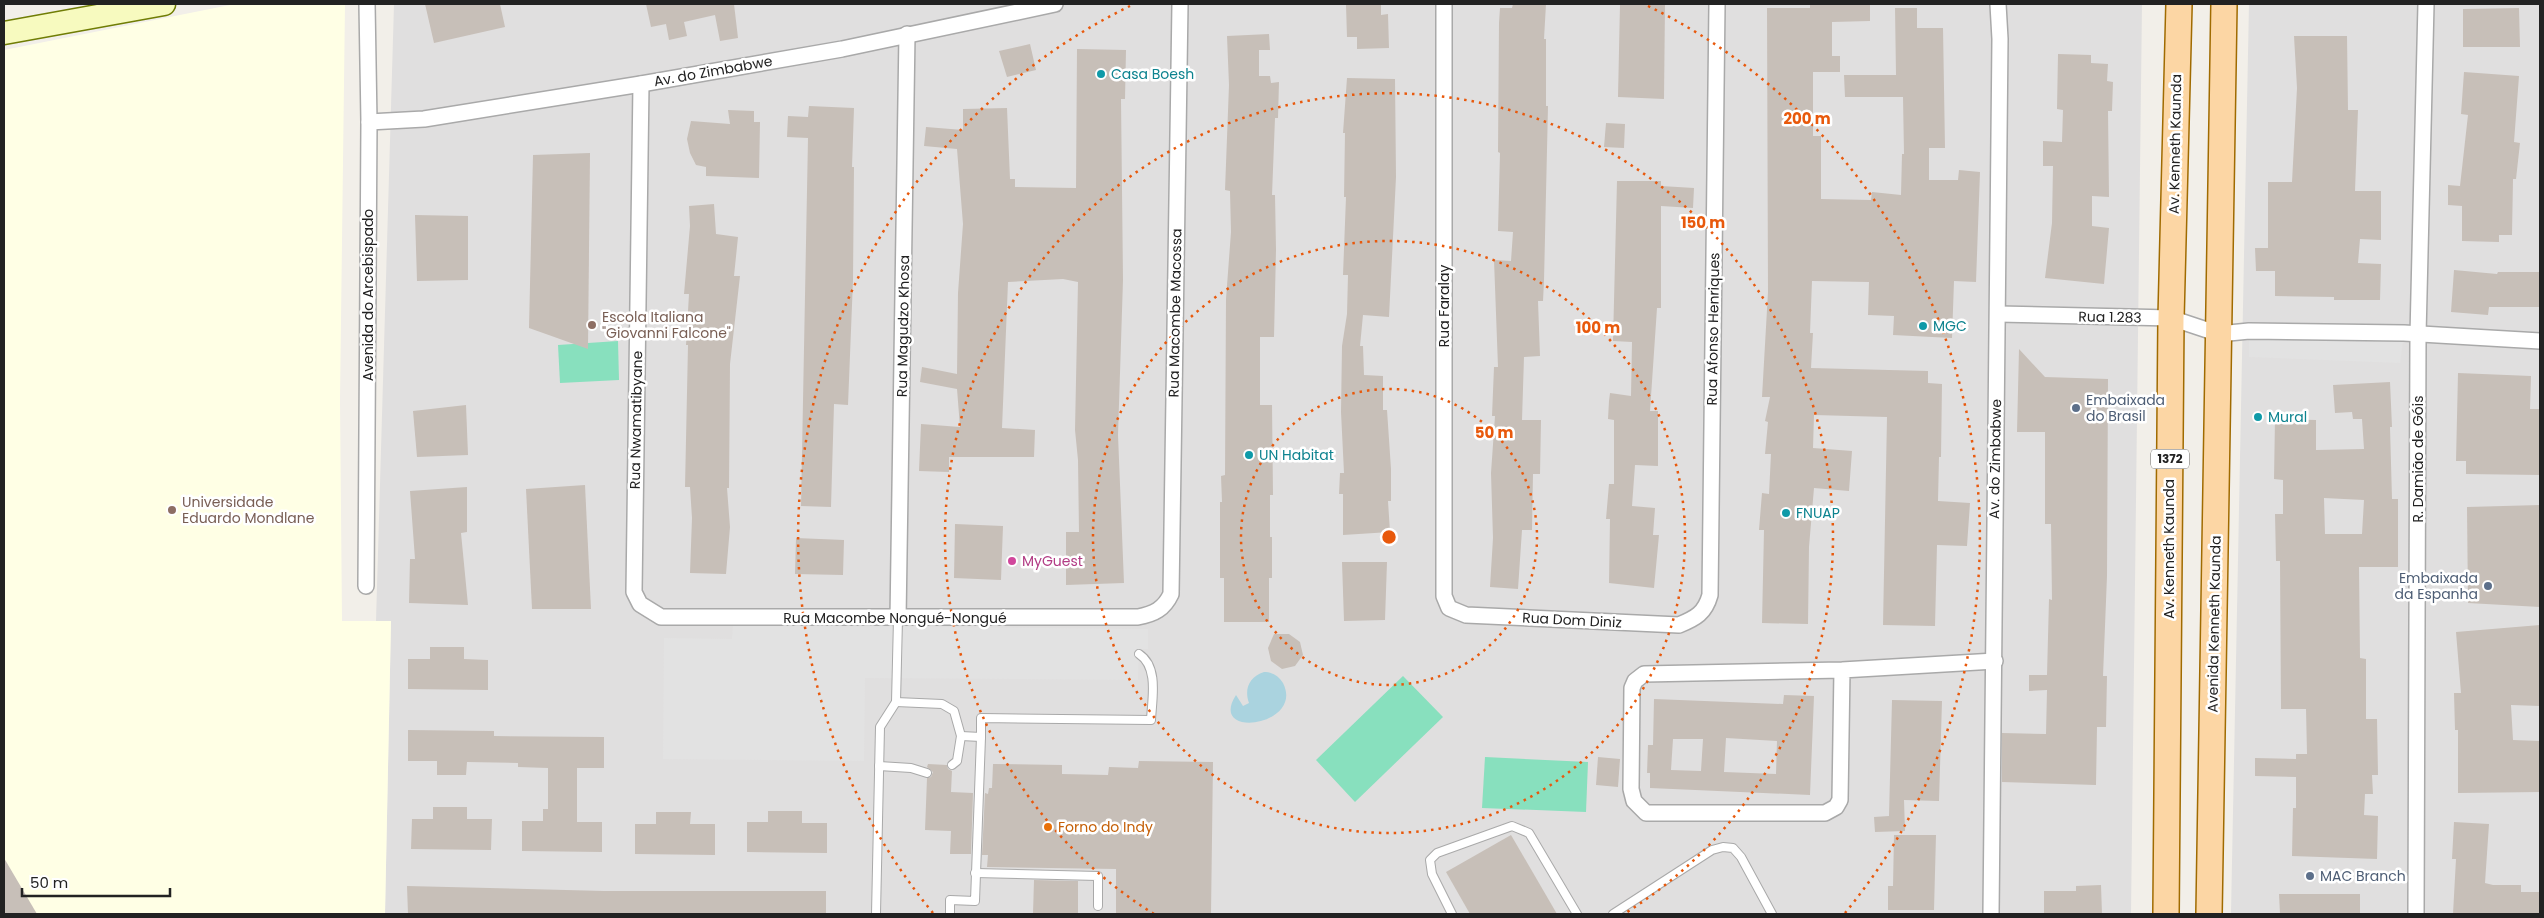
<svg xmlns="http://www.w3.org/2000/svg" width="2544" height="918" font-family="Poppins,sans-serif">
<style>
.residential{fill:#e0dfdf}
.education{fill:#ffffe5}
.pitch{fill:#88e0be}
.parking{fill:#e2e2e2}
.water{fill:#aad3df}
.building{fill:#c7bfb8;fill-rule:evenodd}
.lines{fill:none;stroke-linecap:round;stroke-linejoin:round}
.service-casing{stroke:#a9a9a9;stroke-width:10}
.minor-casing{stroke:#a9a9a9;stroke-width:18}
.secondary-casing{stroke:#707d05;stroke-width:25}
.primary-casing{stroke:#a06b00;stroke-width:28}
.service{stroke:#fff;stroke-width:8}
.minor{stroke:#fff;stroke-width:15}
.secondary{stroke:#f7fabf;stroke-width:22}
.primary{stroke:#fcd6a4;stroke-width:25}
.ring{fill:none;stroke:#e8590c;stroke-width:2.5;stroke-dasharray:2.5 5}
.culture-dot{fill:#0f9aa8;stroke:#fff;stroke-width:2}
.education-dot{fill:#8d6e63;stroke:#fff;stroke-width:2}
.service-dot{fill:#5c6f8a;stroke:#fff;stroke-width:2}
.hotel-dot{fill:#d1479c;stroke:#fff;stroke-width:2}
.food-dot{fill:#e8710a;stroke:#fff;stroke-width:2}
.labels{text-anchor:middle;stroke-width:5;stroke-linejoin:round;paint-order:stroke}
.shield{fill:#fff;stroke:#646464;stroke-width:1}
.shield-label{font-size:12px;font-weight:bold;fill:#222}
.street-label{font-size:14px;fill:#222;stroke:#fff}
.culture-label{font-size:14px;fill:#0d838f;stroke:#fff;text-anchor:start}
.education-label{font-size:14px;fill:#785e54;stroke:#fff;text-anchor:start}
.service-label{font-size:14px;fill:#4e5e75;stroke:#fff;text-anchor:start}
.hotel-label{font-size:14px;fill:#b23c85;stroke:#fff;text-anchor:start}
.food-label{font-size:14px;fill:#c56008;stroke:#fff;text-anchor:start}
.centre{fill:#e8590c;stroke:#fff;stroke-width:2.5}
.ring-label{font-size:15px;text-anchor:middle;font-weight:bold;fill:#e8590c;stroke:#fff;stroke-width:5;stroke-linejoin:round;paint-order:stroke}
</style>
<rect width="100%" height="100%" fill="#f2efe9"/>
<g class="residential">
<polygon points="394,4 2142,4 2131,914 385,914 391,622 376,621"/>
<polygon points="2249,4 2540,4 2540,914 2231,914"/>
</g>
<polygon class="education" points="235,4 345,4 340,400 342,621 391,621 385,914 4,914 4,50"/>
<g class="pitch">
<polygon points="618,341 619,380 560,383 558,345"/>
<polygon points="1403,676 1443,717 1355,802 1316,760"/>
<polygon points="1485,757 1588,762 1586,812 1482,808"/>
</g>
<g class="parking">
<polygon points="2249,332 2404,333 2400,363 2249,357"/>
<polygon points="733,625 1148,629 1148,649 1139,649 1138,680 865,678 864,761 663,759 664,638 732,639"/>
</g>
<path class="water" d="M1264 672C1272 672 1279 676 1283 683 1305 726 1207 740 1236 695L1243 706 1249 703C1244 689 1249 677 1264 672Z"/>
<g class="building">
<polygon points="425,4 500,4 505,27 434,43"/>
<polygon points="646,4 734,4 738,38 720,41 715,15 684,22 687,36 669,40 666,24 651,27"/>
<polygon points="1513,4 1546,4 1544,39 1546,39 1546,106 1548,106 1544,281 1543,301 1538,301 1540,356 1524,357 1522,420 1541,420 1540,474 1533,474 1532,530 1522,530 1518,589 1490,587 1493,538 1491,473 1495,416 1492,416 1494,367 1498,367 1494,260 1511,261 1513,232 1498,231 1500,153 1498,152 1499,23 1500,8 1512,8"/>
<polygon points="1620,4 1665,4 1664,99 1618,97"/>
<polygon points="1810,4 1870,4 1870,21 1832,22 1832,56 1840,56 1840,72 1813,72 1813,136 1821,136 1821,199 1871,200 1872,192 1901,195 1902,154 1904,154 1903,97 1845,97 1844,75 1896,75 1895,8 1917,8 1917,28 1943,28 1945,148 1929,148 1929,180 1958,180 1959,170 1980,172 1976,282 1954,281 1952,338 1893,335 1894,316 1868,315 1869,282 1812,281 1810,333 1813,333 1811,368 1928,371 1928,383 1942,384 1941,457 1939,457 1938,501 1970,503 1967,546 1937,545 1935,626 1883,625 1887,417 1814,415 1813,448 1852,451 1849,491 1814,488 1809,547 1808,624 1762,623 1764,530 1759,530 1762,493 1769,494 1771,454 1765,454 1768,422 1765,421 1770,397 1762,397 1768,292 1767,8 1810,8"/>
<polygon points="1346,5 1381,5 1381,15 1388,14 1389,48 1357,49 1357,37 1347,37"/>
<polygon points="2519,8 2520,47 2463,47 2463,9"/>
<polygon points="1269,34 1270,50 1259,50 1259,76 1270,76 1271,83 1279,82 1278,118 1275,118 1272,195 1275,195 1276,250 1274,337 1260,337 1260,405 1272,405 1273,495 1270,495 1270,537 1272,537 1272,578 1269,578 1269,622 1224,622 1224,578 1220,578 1220,502 1222,502 1221,476 1225,475 1226,299 1231,232 1230,191 1225,190 1229,85 1227,36"/>
<polygon points="2294,36 2347,36 2348,110 2358,110 2355,191 2381,191 2381,240 2360,239 2358,263 2381,264 2380,300 2334,300 2334,297 2275,296 2275,271 2256,271 2255,248 2268,248 2268,182 2292,182 2297,88"/>
<polygon points="1030,44 1036,70 1007,77 999,51"/>
<polygon points="1077,49 1126,50 1125,99 1121,99 1123,280 1118,435 1124,583 1066,585 1066,532 1079,532 1078,460 1075,430 1078,282 1063,279 1008,282 1002,428 1035,430 1034,457 949,457 949,472 919,471 921,424 960,427 957,389 920,382 922,367 957,374 958,293 963,224 957,149 924,146 926,127 963,130 963,109 1007,108 1010,179 1015,179 1015,187 1076,188"/>
<polygon points="2058,54 2091,55 2091,63 2108,64 2107,81 2113,82 2112,111 2108,111 2109,197 2092,196 2092,226 2109,228 2104,284 2045,278 2052,223 2053,166 2043,166 2043,141 2062,142 2063,110 2057,109"/>
<polygon points="2464,72 2519,76 2514,142 2520,143 2516,179 2513,179 2512,235 2499,235 2499,242 2462,241 2462,206 2448,205 2448,185 2460,186 2468,115 2461,114"/>
<polygon points="1347,78 1395,79 1396,177 1389,317 1363,315 1360,346 1363,346 1364,375 1383,376 1383,410 1387,410 1391,469 1391,501 1388,501 1390,532 1343,535 1343,494 1339,494 1340,473 1344,473 1341,412 1342,346 1347,314 1348,275 1343,275 1346,197 1344,197 1345,133 1343,133"/>
<polygon points="809,106 854,108 852,167 854,167 853,280 848,405 834,404 831,507 801,506 808,138 787,137 788,116 808,117"/>
<polygon points="728,110 754,111 754,122 760,122 759,178 706,176 706,167 696,165 690,153 687,139 691,121 730,124"/>
<polygon points="1606,123 1625,124 1624,148 1604,147"/>
<polygon points="590,153 588,349 529,328 533,155"/>
<polygon points="1617,181 1661,181 1661,186 1694,188 1693,208 1661,206 1661,308 1657,308 1650,411 1658,411 1658,466 1635,465 1632,506 1655,508 1653,535 1659,535 1654,588 1609,583 1610,519 1606,519 1609,484 1614,484 1614,420 1608,419 1609,401 1610,393 1631,396 1632,342 1613,341"/>
<polygon points="714,204 716,234 738,237 734,276 740,276 730,364 729,488 727,488 730,527 726,574 690,573 692,518 690,487 685,487 688,345 686,345 689,294 684,294 690,226 689,206"/>
<polygon points="415,215 468,216 468,280 417,281"/>
<polygon points="2454,270 2497,274 2498,272 2540,272 2540,307 2489,307 2488,315 2451,312"/>
<polygon points="2019,349 2045,377 2108,379 2107,576 2103,676 2107,676 2106,727 2097,727 2096,785 2002,782 2002,733 2046,734 2047,690 2029,691 2029,675 2047,675 2049,599 2052,600 2051,524 2045,524 2045,432 2017,432"/>
<polygon points="2458,373 2531,376 2530,409 2540,409 2540,475 2466,474 2466,461 2456,461"/>
<path d="M2390 382 2392 427H2390L2392 499H2398V567H2359L2360 658 2366 659V719H2377L2378 775H2372L2373 794H2365L2364 815 2378 816 2377 859 2292 856 2293 808H2296V777L2255 776V758L2296 759V754H2307L2306 709H2281L2280 561H2276L2275 514H2283V480L2274 479 2275 419 2316 420V450L2364 449 2362 419H2353L2352 412 2335 413 2333 385ZM2324 498 2364 500 2362 534H2325Z"/>
<polygon points="466,405 468,455 417,457 413,411"/>
<polygon points="585,485 591,609 532,609 526,489"/>
<polygon points="467,487 467,532 461,533 468,605 409,603 410,559 415,559 410,491"/>
<polygon points="2540,505 2540,607 2468,603 2467,507"/>
<polygon points="955,524 1003,526 1001,580 954,578"/>
<polygon points="796,538 844,540 843,575 795,574"/>
<polygon points="1342,562 1387,562 1385,620 1344,621"/>
<polygon points="2540,625 2540,706 2511,705 2513,740 2540,741 2540,792 2458,793 2458,730 2455,730 2454,693 2461,693 2456,632"/>
<polygon points="1274,634 1289,634 1300,642 1303,655 1295,666 1282,669 1271,661 1268,648"/>
<polygon points="430,647 464,647 464,659 488,660 488,690 408,689 408,659 430,659"/>
<path d="M1784 695 1814 696 1810 795 1650 788V773H1647L1648 745H1653L1654 699 1783 704ZM1726 738 1777 741 1776 774 1724 772ZM1673 739H1703L1701 771 1671 770Z"/>
<polygon points="1892,700 1942,701 1939,801 1904,800 1905,831 1875,832 1874,817 1889,816"/>
<polygon points="408,730 494,731 494,736 604,737 604,768 577,768 577,822 602,822 602,852 522,851 522,821 543,821 543,809 548,809 548,768 518,767 518,763 467,762 466,775 437,775 437,761 408,761"/>
<polygon points="1598,757 1620,759 1618,787 1596,785"/>
<polygon points="1139,761 1213,762 1211,914 1116,914 1116,869 987,867 988,855 982,855 985,793 988,794 989,788 992,788 993,764 1062,765 1062,774 1108,775 1109,767 1138,768"/>
<polygon points="928,764 947,765 948,769 952,771 951,792 973,793 971,854 950,854 951,831 925,830 927,778 931,777 933,772 927,767"/>
<polygon points="433,807 467,807 467,819 492,819 491,850 411,849 412,819 433,819"/>
<polygon points="768,811 802,811 802,823 827,823 827,853 747,852 747,822 768,822"/>
<polygon points="656,812 691,812 690,824 715,824 715,855 635,854 635,824 656,824"/>
<polygon points="2454,822 2489,824 2485,883 2493,885 2521,885 2521,892 2540,892 2540,914 2453,914 2456,859 2452,859"/>
<polygon points="1511,835 1557,914 1470,914 1446,872"/>
<polygon points="1894,835 1936,835 1934,910 1888,910 1888,886 1893,886"/>
<polygon points="4,858 37,914 4,914"/>
<polygon points="1034,880 1078,881 1078,914 1033,914"/>
<polygon points="2101,885 2102,914 2044,914 2044,891 2076,891 2076,886"/>
<polygon points="407,886 604,891 826,891 826,914 408,914"/>
<polygon points="2279,894 2360,894 2360,914 2280,914"/>
</g>
<g class="lines">
<defs>
<g id="service">
<polyline points="896,702 942,704 954,711 961,736 957,761 952,765"/>
<path d="M961 736 981 737V718L1151 720C1152 699 1159 667 1139 654"/>
<polyline points="879,766 911,768 927,773"/>
<polyline points="975,873 1098,876 1098,906"/>
<polyline points="876,914 880,727 896,702 898,619"/>
<polyline points="950,914 950,900 975,901 981,737"/>
<polyline points="1452,914 1432,874 1430,860 1437,853 1512,826 1529,833 1577,914"/>
<polyline points="1613,914 1712,850 1723,847 1733,848 1741,857 1772,914"/>
</g>
<g id="minor">
<path d="M1444 4V596L1449 608 1466 615 1679 625C1696 618 1705 613 1710 595L1717 4"/>
<path d="M641 84 634 592 640 604 661 617H1138C1154 614 1164 609 1171 594L1180 4"/>
<polyline points="369,122 424,119 641,84 842,49 1055,4"/>
<polyline points="1998,314 2171,318 2219,334 2249,331 2404,333 2540,341"/>
<polyline points="366,586 369,122 367,4"/>
<polyline points="898,619 907,34"/>
<polyline points="1842,670 1840,800 1836,807 1825,813 1646,813 1634,801 1631,789 1632,688 1635,681 1644,674 1842,670 1995,661"/>
<polyline points="1991,914 2000,39 1998,4"/>
<polyline points="2416,914 2418,335 2426,4"/>
</g>
<polyline id="secondary" points="4,33 164,4"/>
<g id="primary">
<polyline points="2166,914 2171,318 2179,4"/>
<polyline points="2209,914 2224,4"/>
</g>
</defs>
<use href="#service" class="service-casing"/>
<use href="#minor" class="minor-casing"/>
<use href="#secondary" class="secondary-casing"/>
<use href="#primary" class="primary-casing"/>
<use href="#service" class="service"/>
<use href="#minor" class="minor"/>
<use href="#secondary" class="secondary"/>
<use href="#primary" class="primary"/>
</g>
<g class="ring">
<circle cx="1389" cy="537" r="148"/>
<circle cx="1389" cy="537" r="296"/>
<path d="M1154 914A444 444 0 1 1 1624 914"/>
<path d="M933 913A591 591 0 0 1 1130 6M1648 6A591 591 0 0 1 1845 913"/>
</g>
<g class="culture-dot">
<circle cx="1101" cy="74" r="5"/>
<circle cx="1923" cy="326" r="5"/>
<circle cx="2258" cy="417" r="5"/>
<circle cx="1249" cy="455" r="5"/>
<circle cx="1786" cy="513" r="5"/>
</g>
<g class="education-dot">
<circle cx="592" cy="325" r="5"/>
<circle cx="172" cy="510" r="5"/>
</g>
<g class="service-dot">
<circle cx="2076" cy="408" r="5"/>
<circle cx="2488" cy="586" r="5"/>
<circle cx="2310" cy="876" r="5"/>
</g>
<circle class="hotel-dot" cx="1012" cy="561" r="5"/>
<circle class="food-dot" cx="1048" cy="827" r="5"/>
<g class="labels">
<rect class="shield" x="2151" y="449.5" width="38" height="19" rx="4"/>
<g class="shield-label">
<text x="2170" y="463">1372</text>
</g>
<g class="street-label">
<text transform="translate(713 71) rotate(-10)" y="5">Av. do Zimbabwe</text>
<text transform="translate(2175 144) rotate(-89)" y="5">Av. Kenneth Kaunda</text>
<text transform="translate(368 295) rotate(-90)" y="5">Avenida do Arcebispado</text>
<text transform="translate(1444 306) rotate(-90)" y="5">Rua Faralay</text>
<text transform="translate(1175 313) rotate(-89)" y="5">Rua Macombe Macossa</text>
<text transform="translate(2110 317) rotate(1)" y="5">Rua 1.283</text>
<text transform="translate(903 326) rotate(-89)" y="5">Rua Magudzo Khosa</text>
<text transform="translate(1713 329) rotate(-89)" y="5">Rua Afonso Henriques</text>
<text transform="translate(636 420) rotate(-89)" y="5">Rua Nwamatibyane</text>
<text transform="translate(1995 459) rotate(-89)" y="5">Av. do Zimbabwe</text>
<text transform="translate(2418 459) rotate(-90)" y="5">R. Damião de Góis</text>
<text transform="translate(2169 549) rotate(-90)" y="5">Av. Kenneth Kaunda</text>
<text x="895" y="623">Rua Macombe Nongué-Nongué</text>
<text transform="translate(1572 620) rotate(3)" y="5">Rua Dom Diniz</text>
<text transform="translate(2214 624) rotate(-89)" y="5">Avenida Kenneth Kaunda</text>
</g>
<g class="culture-label">
<text x="1111" y="79">Casa Boesh</text>
<text x="1933" y="331">MGC</text>
<text x="2268" y="422">Mural</text>
<text x="1259" y="460">UN Habitat</text>
<text x="1796" y="518">FNUAP</text>
</g>
<g class="education-label">
<text x="602" y="322">Escola Italiana<tspan x="602" dy="16">"Giovanni Falcone"</tspan></text>
<text x="182" y="507">Universidade<tspan x="182" dy="16">Eduardo Mondlane</tspan></text>
</g>
<g class="service-label">
<text x="2086" y="405">Embaixada<tspan x="2086" dy="16">do Brasil</tspan></text>
<text x="2478" y="583" text-anchor="end">Embaixada<tspan x="2478" dy="16">da Espanha</tspan></text>
<text x="2320" y="881">MAC Branch</text>
</g>
<g class="hotel-label">
<text x="1022" y="566">MyGuest</text>
</g>
<g class="food-label">
<text x="1058" y="832">Forno do Indy</text>
</g>
</g>
<circle cx="1389" cy="537" r="8" class="centre"/>
<g class="ring-label">
<text x="1807" y="124">200 m</text>
<text x="1703" y="228">150 m</text>
<text x="1598" y="333">100 m</text>
<text x="1494" y="438">50 m</text>
</g>
<rect width="2544" height="918" fill="none" stroke="#222222" stroke-width="10"/>
<path d="M22 888v8h148v-8" fill="none" stroke="#222222" stroke-width="2.5"/>
<text x="30" y="888" font-size="15" fill="#222222" stroke="#ffffff" stroke-width="4" paint-order="stroke">50 m</text>
</svg>
